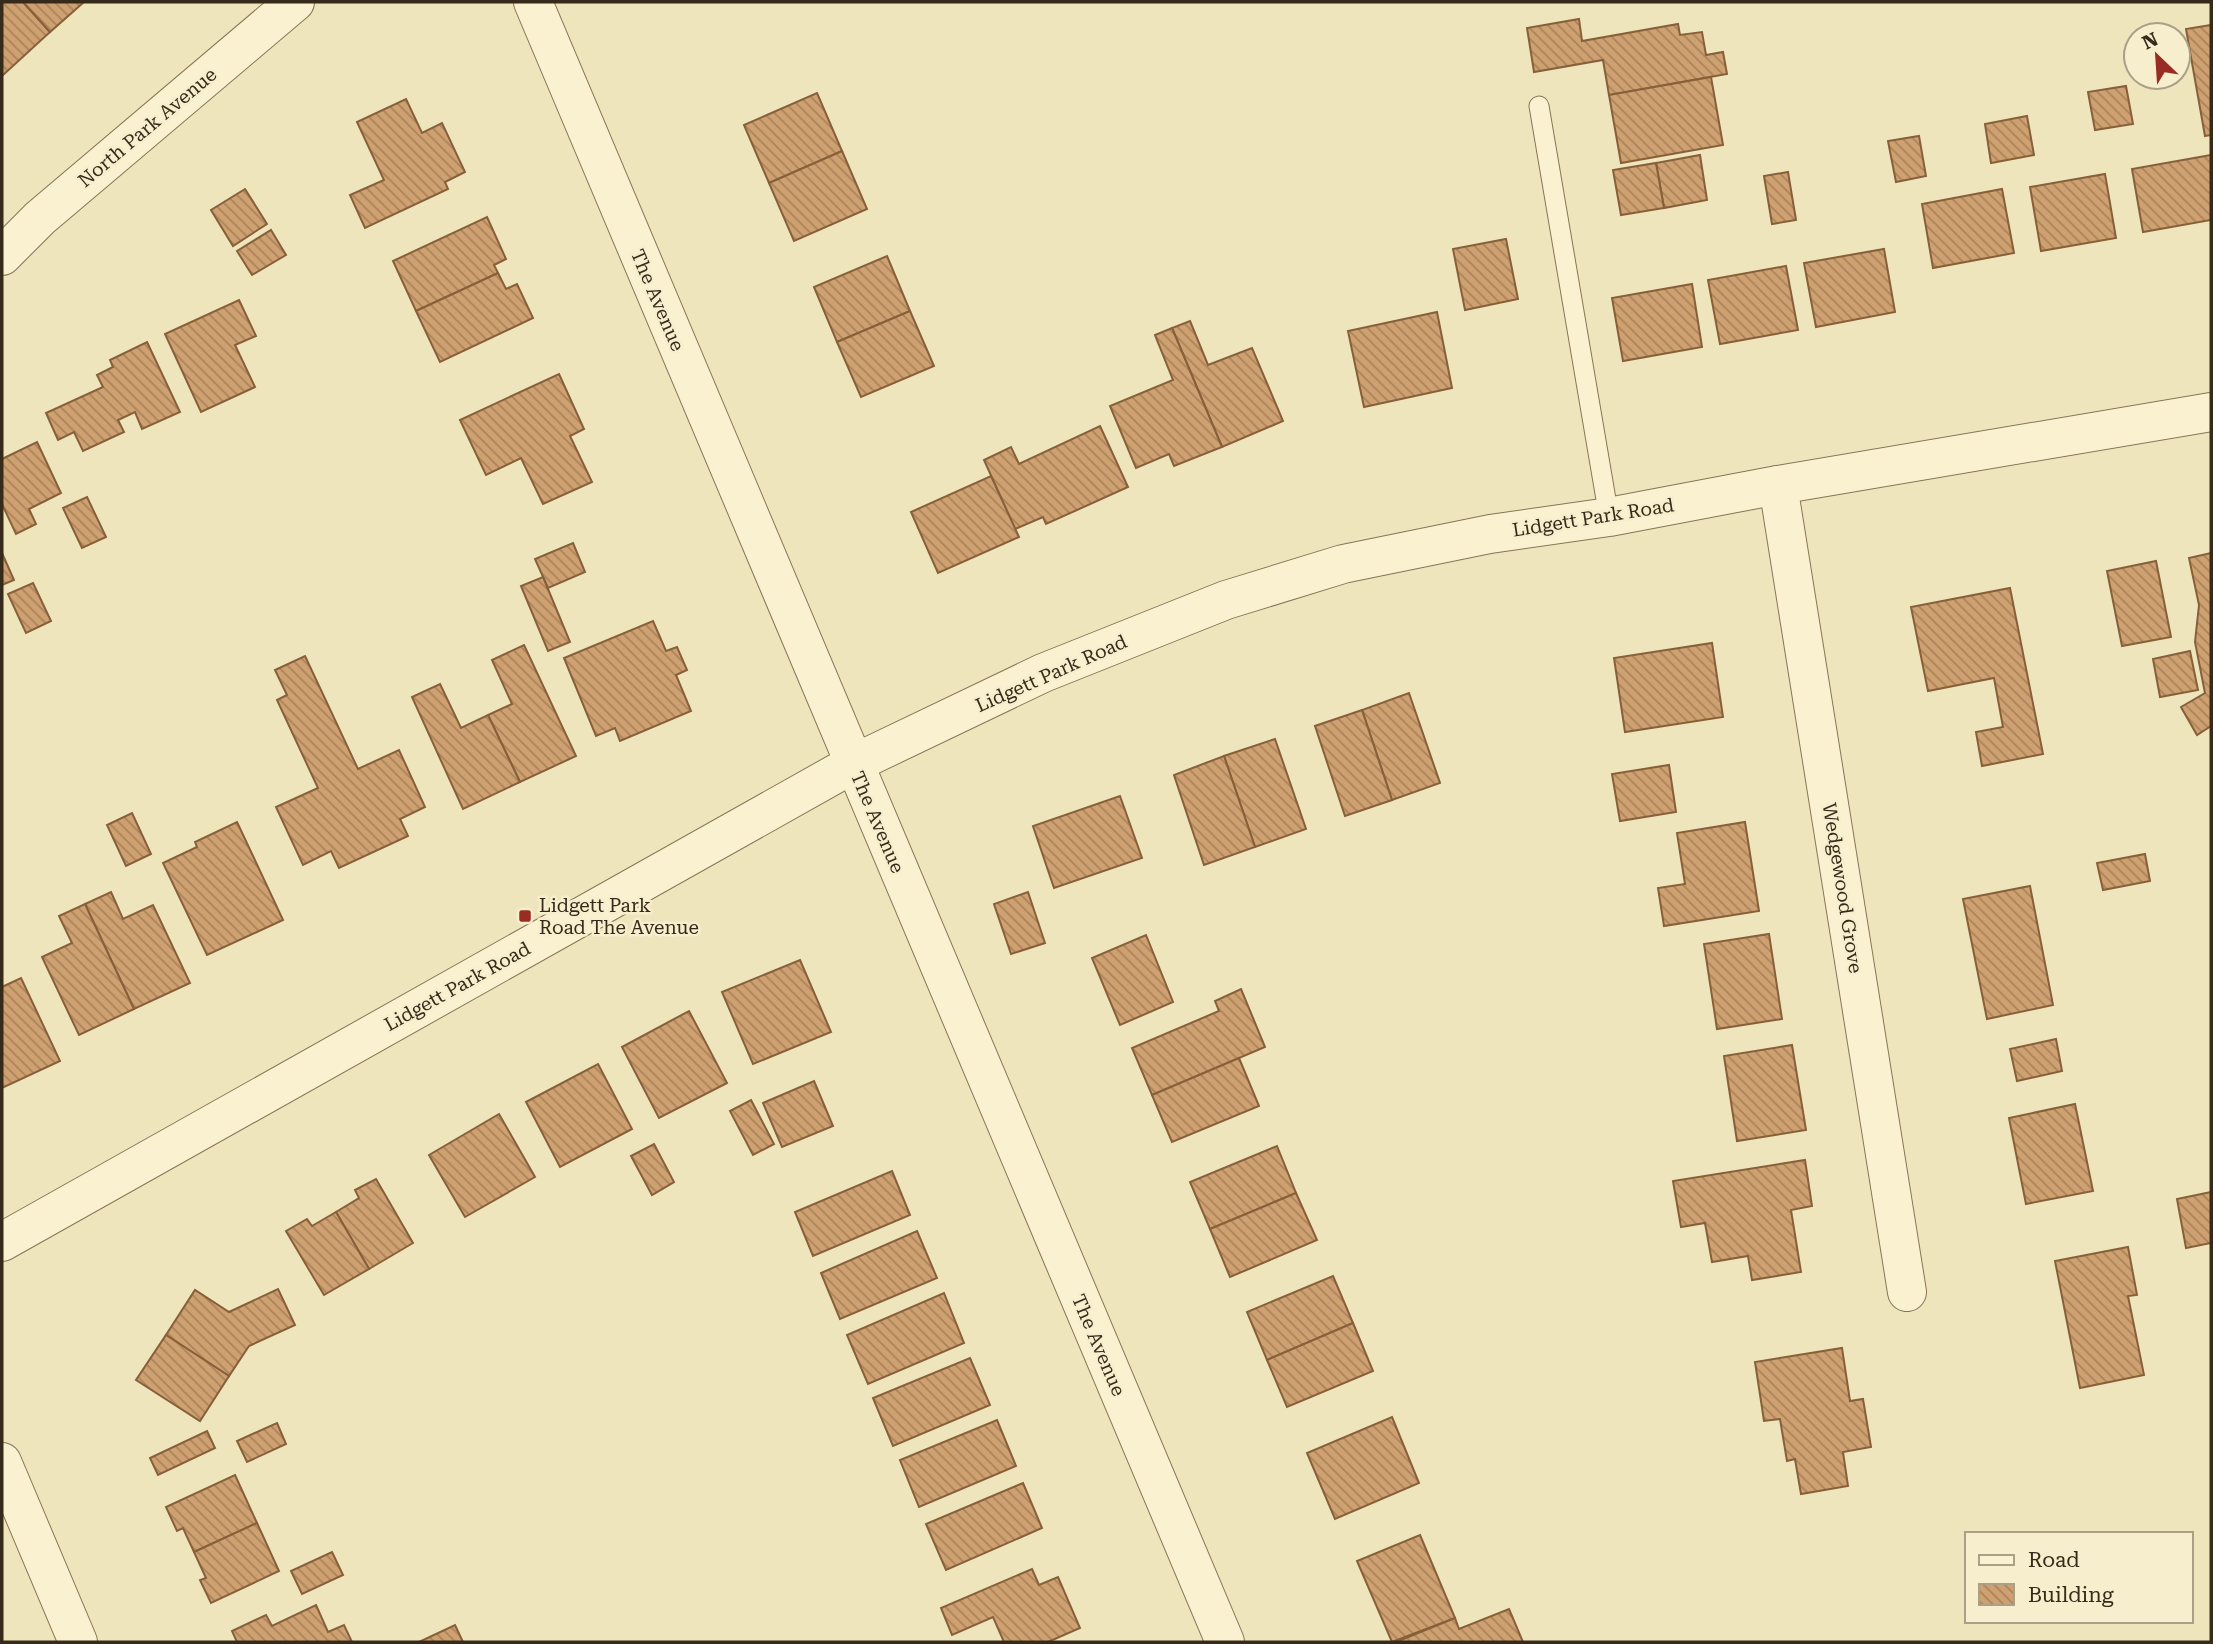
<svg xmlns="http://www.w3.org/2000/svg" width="2213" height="1644" font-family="'Roboto Serif',serif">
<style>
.building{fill:url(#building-back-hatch);stroke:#87603a;stroke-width:2}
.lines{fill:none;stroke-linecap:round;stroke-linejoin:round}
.service-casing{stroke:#877555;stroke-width:21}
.minor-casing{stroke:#877555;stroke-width:40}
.tertiary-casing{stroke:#877555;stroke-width:40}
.service{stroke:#faf1d0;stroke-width:19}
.minor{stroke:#faf1d0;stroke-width:38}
.tertiary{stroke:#faf1d0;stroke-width:38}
.poi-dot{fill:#992d23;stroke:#f6eecd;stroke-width:2.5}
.labels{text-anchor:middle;stroke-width:5;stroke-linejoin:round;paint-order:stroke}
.street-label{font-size:19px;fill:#362b1b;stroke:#f6eecd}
.poi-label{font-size:19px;fill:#362b1b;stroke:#f6eecd;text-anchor:start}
</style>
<defs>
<pattern id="building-back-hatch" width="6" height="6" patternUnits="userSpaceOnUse" patternTransform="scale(1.75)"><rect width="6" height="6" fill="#cfa171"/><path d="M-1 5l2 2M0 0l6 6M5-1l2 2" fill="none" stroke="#a9835c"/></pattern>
</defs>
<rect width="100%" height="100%" fill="#efe5bd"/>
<g class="building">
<polygon points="2,2 23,2 50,32 2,76"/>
<polygon points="23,2 84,2 50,32"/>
<polygon points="1579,19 1582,41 1678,24 1680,35 1702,32 1706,55 1723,52 1727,74 1609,95 1603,60 1534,72 1527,28"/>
<polygon points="2211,25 2211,135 2205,136 2186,29"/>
<polygon points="1711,77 1723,145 1621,163 1609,95"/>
<polygon points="2126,86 2133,124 2095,130 2088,92"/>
<polygon points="817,93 842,151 769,183 744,125"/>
<polygon points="406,99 422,133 442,123 465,172 445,182 448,189 365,228 350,195 384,180 357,122"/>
<polygon points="2027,116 2034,155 1991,163 1985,124"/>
<polygon points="1919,136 1926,176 1896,182 1888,141"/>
<polygon points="842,151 867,209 794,241 769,183"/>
<polygon points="1700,155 1707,200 1664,208 1656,163"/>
<polygon points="2211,155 2211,220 2143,232 2132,169"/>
<polygon points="1656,163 1664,208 1621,215 1613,170"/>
<polygon points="1788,172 1796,220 1772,224 1764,176"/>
<polygon points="2105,174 2116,238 2041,251 2030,187"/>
<polygon points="245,189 267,224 233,246 211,210"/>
<polygon points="2002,189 2014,253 1933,268 1922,204"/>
<polygon points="487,217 506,259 494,265 498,273 416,311 393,261"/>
<polygon points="271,230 286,255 252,275 237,251"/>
<polygon points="1506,239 1518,299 1465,310 1453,249"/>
<polygon points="1884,249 1895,312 1816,327 1804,263"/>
<polygon points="887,256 910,311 837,342 814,287"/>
<polygon points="1786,266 1798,330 1720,344 1708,280"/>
<polygon points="498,273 506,289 517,284 533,318 440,362 416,311"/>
<polygon points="1692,284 1702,347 1623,361 1612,298"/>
<polygon points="239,300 256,336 235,345 255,387 201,412 165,334"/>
<polygon points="910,311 934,366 861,397 837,342"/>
<polygon points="1437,312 1452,388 1364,407 1348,331"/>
<polygon points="1190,321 1208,365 1252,348 1283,421 1222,447 1172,328"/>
<polygon points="1172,328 1222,447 1174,466 1169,454 1136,468 1110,406 1173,380 1155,335"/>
<polygon points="147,342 180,412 142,429 135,412 118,420 124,432 83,451 74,432 58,440 46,413 103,387 97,375 113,367 110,360"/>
<polygon points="559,374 584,429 570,436 592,482 543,504 521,458 486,475 460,420"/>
<polygon points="1100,426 1128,487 1046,524 1043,517 1015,529 984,460 1011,447 1019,464"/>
<polygon points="37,442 61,493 29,509 36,524 16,534 2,504 2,459"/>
<polygon points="991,476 1019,537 938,573 911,512"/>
<polygon points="87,497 106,537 82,548 63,508"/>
<polygon points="573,543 585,572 548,588 535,559"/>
<polygon points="2,553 14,580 2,585"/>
<polygon points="2211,553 2211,726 2197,735 2181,707 2205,693 2195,642 2199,605 2189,558"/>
<polygon points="2156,561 2171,637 2122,646 2107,571"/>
<polygon points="543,577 570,642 548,651 521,586"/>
<polygon points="33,583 51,621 26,633 8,594"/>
<polygon points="2010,588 2043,754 1982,766 1976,732 2003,727 1994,678 1928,691 1911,607"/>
<polygon points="653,621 666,651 677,647 687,670 676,675 691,711 620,741 615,728 596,736 564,658"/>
<polygon points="1712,643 1723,717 1625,732 1614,658"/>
<polygon points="524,645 576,756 520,782 488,715 512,704 492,660"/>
<polygon points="2190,651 2198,690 2160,697 2153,659"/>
<polygon points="305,656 358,769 399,750 425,807 400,819 408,836 339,868 331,851 303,865 276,807 318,788 277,700 287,695 275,670"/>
<polygon points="440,684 461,728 488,715 520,782 463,809 412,697"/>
<polygon points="1409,693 1440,783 1392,800 1362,710"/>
<polygon points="1362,710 1392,800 1345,816 1315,726"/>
<polygon points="1275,739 1306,829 1255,847 1224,756"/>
<polygon points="1224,756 1255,847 1204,865 1174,775"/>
<polygon points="1669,765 1676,812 1620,821 1612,774"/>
<polygon points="1120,796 1142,858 1054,888 1033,826"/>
<polygon points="132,813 151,854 126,866 107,825"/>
<polygon points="237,822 283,920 207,955 163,863 197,847 195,842"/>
<polygon points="1745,822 1759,911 1664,926 1658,888 1685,884 1677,833"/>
<polygon points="2145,854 2150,881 2103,890 2097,863"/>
<polygon points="2030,886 2053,1005 1987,1019 1963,899"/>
<polygon points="111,892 123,919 153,905 190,983 134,1009 85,904"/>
<polygon points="1028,892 1045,943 1011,954 994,904"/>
<polygon points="85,904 134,1009 79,1035 42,957 72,943 59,916"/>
<polygon points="1769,934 1782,1019 1717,1029 1704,944"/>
<polygon points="1146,935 1173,1002 1120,1025 1092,958"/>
<polygon points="800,960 831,1032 753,1064 722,992"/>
<polygon points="21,978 60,1061 2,1088 2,987"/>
<polygon points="1241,989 1265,1047 1152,1095 1132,1048 1219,1011 1215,1001"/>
<polygon points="689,1011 727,1083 659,1118 622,1047"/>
<polygon points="2056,1039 2062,1071 2017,1081 2010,1049"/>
<polygon points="1792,1045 1806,1130 1737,1141 1724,1056"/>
<polygon points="1239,1058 1259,1106 1172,1142 1152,1095"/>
<polygon points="598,1064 632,1129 560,1167 526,1102"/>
<polygon points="814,1081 833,1126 782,1147 763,1103"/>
<polygon points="751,1100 774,1144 753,1155 730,1111"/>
<polygon points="2075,1104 2093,1191 2026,1204 2009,1118"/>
<polygon points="499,1114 535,1177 465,1217 429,1155"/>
<polygon points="654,1144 674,1182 652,1195 631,1156"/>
<polygon points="1277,1146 1296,1193 1210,1229 1190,1182"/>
<polygon points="1805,1160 1812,1206 1791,1210 1801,1272 1752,1280 1748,1256 1712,1262 1705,1223 1681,1227 1673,1181"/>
<polygon points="892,1171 910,1215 813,1256 795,1212"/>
<polygon points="376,1179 413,1243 369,1269 336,1212 359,1198 355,1190"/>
<polygon points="2211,1192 2211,1243 2186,1248 2177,1199"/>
<polygon points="1296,1193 1317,1240 1230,1277 1210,1229"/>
<polygon points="336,1212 369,1269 324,1295 286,1231 307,1219 312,1226"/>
<polygon points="917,1231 937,1278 840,1319 821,1273"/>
<polygon points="2128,1247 2137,1295 2128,1296 2144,1375 2080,1388 2055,1261"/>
<polygon points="1333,1276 1353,1323 1267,1360 1247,1312"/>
<polygon points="278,1289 295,1325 249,1346 229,1376 166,1335 195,1290 229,1312"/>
<polygon points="944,1293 964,1343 868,1384 847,1335"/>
<polygon points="1353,1323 1373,1371 1287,1407 1267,1360"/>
<polygon points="166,1335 229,1376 200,1421 136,1380"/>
<polygon points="1842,1348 1850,1401 1863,1399 1871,1447 1843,1452 1848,1486 1801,1494 1795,1459 1787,1461 1780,1419 1764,1421 1755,1362"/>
<polygon points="970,1358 990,1405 893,1446 873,1398"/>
<polygon points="1392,1417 1419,1483 1335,1519 1307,1453"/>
<polygon points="997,1420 1016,1466 919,1507 900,1460"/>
<polygon points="277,1423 286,1444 247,1462 237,1441"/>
<polygon points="207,1431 215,1448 158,1475 150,1458"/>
<polygon points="235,1475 257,1523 194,1552 183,1528 177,1531 166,1507"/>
<polygon points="1023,1483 1042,1528 946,1570 926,1524"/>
<polygon points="257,1523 279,1571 211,1603 200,1580 206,1578 194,1552"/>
<polygon points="1420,1535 1455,1618 1392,1642 1357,1561"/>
<polygon points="332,1552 343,1575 302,1594 291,1571"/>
<polygon points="1032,1569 1039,1585 1058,1577 1080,1628 1048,1642 1004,1642 993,1617 952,1635 941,1608"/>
<polygon points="316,1605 328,1632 344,1625 352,1642 237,1642 232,1631 266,1615 272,1626"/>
<polygon points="1509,1609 1523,1642 1396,1642 1455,1618 1459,1629"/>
<polygon points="455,1625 463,1642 419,1642"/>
</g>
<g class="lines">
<defs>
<polyline id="service" points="1539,106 1609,517"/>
<g id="minor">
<polyline points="533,2 1225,1642"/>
<polyline points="1778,485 1907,1292"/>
<polyline points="2,1462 78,1642"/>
</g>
<g id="tertiary">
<polyline points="2,256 40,218 295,2"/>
<polyline points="2,1242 853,764 1043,673 1226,600 1343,564 1490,534 1609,517 1778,485 2211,412"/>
</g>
</defs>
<use href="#service" class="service-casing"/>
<use href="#minor" class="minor-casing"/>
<use href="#tertiary" class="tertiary-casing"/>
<use href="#service" class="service"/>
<use href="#minor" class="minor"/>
<use href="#tertiary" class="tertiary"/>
</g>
<rect class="poi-dot" x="518" y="909" width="14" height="14" rx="3.5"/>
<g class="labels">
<g class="street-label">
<text transform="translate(147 127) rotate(-40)" y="7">North Park Avenue</text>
<text transform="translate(658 300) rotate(67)" y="7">The Avenue</text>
<text transform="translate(1593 517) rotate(-9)" y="7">Lidgett Park Road</text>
<text transform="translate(1051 673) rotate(-24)" y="7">Lidgett Park Road</text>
<text transform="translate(878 822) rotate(67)" y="7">The Avenue</text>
<text transform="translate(1843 888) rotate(81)" y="7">Wedgewood Grove</text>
<text transform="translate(457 986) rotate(-29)" y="7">Lidgett Park Road</text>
<text transform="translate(1099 1345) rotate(67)" y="7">The Avenue</text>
</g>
<g class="poi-label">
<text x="539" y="912">Lidgett Park<tspan x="539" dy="22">Road The Avenue</tspan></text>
</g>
</g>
<rect width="2213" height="1644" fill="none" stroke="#362b1b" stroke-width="7"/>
<rect x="1965" y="1532" width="228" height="91" fill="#f6eecd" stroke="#a9a086" stroke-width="2"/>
<rect x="1979" y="1555" width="35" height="10" fill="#faf1d0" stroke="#a9a086" stroke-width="2"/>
<text x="2028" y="1567" font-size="21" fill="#362b1b">Road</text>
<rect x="1979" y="1584" width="35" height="21" fill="url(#building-back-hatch)" stroke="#a9a086" stroke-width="2"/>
<text x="2028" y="1602" font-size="21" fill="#362b1b">Building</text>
<g transform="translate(2157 56) rotate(335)"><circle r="33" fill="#f6eecd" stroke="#a9a086" stroke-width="2"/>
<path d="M0-5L12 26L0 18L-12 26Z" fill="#992d23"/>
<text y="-10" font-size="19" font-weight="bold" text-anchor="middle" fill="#362b1b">N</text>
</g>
</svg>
